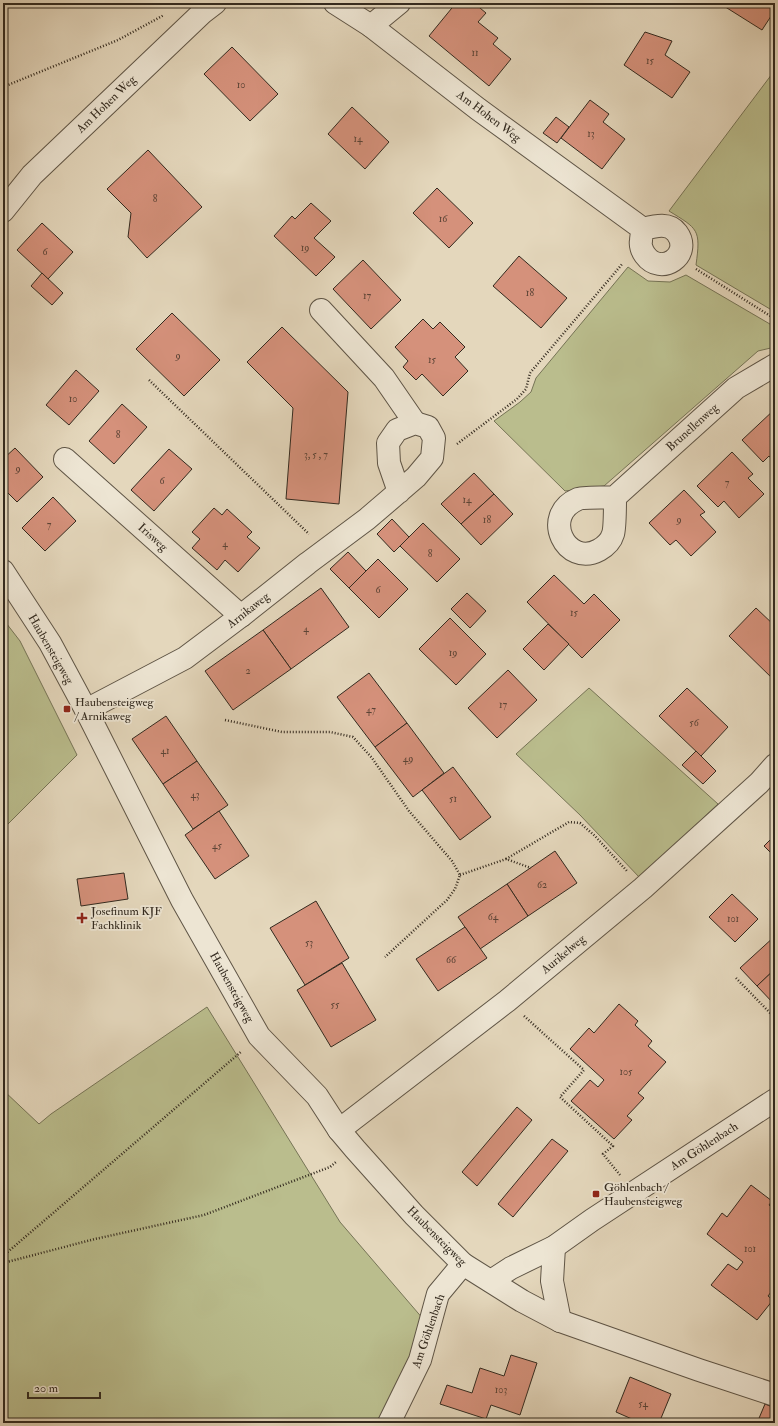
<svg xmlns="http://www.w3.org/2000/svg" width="778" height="1426" font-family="'IM FELL Double Pica',serif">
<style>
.green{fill:#babd8d;stroke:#767456}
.building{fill:#d5917b;stroke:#332a1f}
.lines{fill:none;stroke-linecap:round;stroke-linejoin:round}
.street-casing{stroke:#5f5546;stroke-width:24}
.path{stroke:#332a1f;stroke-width:2.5;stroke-dasharray:1 2;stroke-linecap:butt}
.street{stroke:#ede5d3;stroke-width:22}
.poi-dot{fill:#8f2418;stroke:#ede5d3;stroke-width:1.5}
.labels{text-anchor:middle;stroke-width:3.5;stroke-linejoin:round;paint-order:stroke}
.number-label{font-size:10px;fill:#5c4436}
.street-label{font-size:12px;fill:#332a1f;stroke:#ede5d3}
.poi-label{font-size:12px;fill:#332a1f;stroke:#ede5d3;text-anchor:start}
</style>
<rect width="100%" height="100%" fill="#e4d7bc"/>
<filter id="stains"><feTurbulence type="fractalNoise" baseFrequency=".005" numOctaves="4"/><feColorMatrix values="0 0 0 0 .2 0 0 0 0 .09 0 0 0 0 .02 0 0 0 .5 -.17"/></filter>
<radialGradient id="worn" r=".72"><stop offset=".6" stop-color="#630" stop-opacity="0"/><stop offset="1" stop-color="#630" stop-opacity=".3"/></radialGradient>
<g class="green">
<path d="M775 70V312L696 265C701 229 698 229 669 211Z"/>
<polygon points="628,267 648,281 670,282 686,275 775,327 775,347 758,351 604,486 565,491 494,421 520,402 531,392 536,378"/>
<polygon points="3,619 20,641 77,755 3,829"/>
<polygon points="589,688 718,804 640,878 580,815 516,754"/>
<polygon points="207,1007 340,1222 430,1327 379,1423 3,1423 3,1090 39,1124 51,1114"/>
</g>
<g class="building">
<polygon points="456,3 474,3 486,13 478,22 498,38 493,44 511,59 489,86 429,36"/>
<polygon points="719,3 775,3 775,10 762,30"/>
<polygon points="645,32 672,41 665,55 690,72 672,98 624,65"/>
<polygon points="232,47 278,94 250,121 204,74"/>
<polygon points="590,100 609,114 603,122 625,139 602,169 561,138"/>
<polygon points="352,107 389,142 365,169 328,134"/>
<polygon points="556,117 569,127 557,143 543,133"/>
<polygon points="148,150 202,207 147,258 128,237 131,213 107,189"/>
<polygon points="437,188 473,223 449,248 413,213"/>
<polygon points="311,203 331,221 314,238 335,257 316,276 274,236 292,216 295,219"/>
<polygon points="42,223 73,252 48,279 17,250"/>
<polygon points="519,256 567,298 541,328 493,286"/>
<polygon points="363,260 401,300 371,329 333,289"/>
<polygon points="42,273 63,293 52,305 31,286"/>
<polygon points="172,313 220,360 184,396 136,349"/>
<polygon points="423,319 433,329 440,322 465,347 455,357 468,371 443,396 422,374 416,380 403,367 408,361 395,347"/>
<polygon points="282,327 348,392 339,504 286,499 293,408 247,362"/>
<polygon points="76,370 99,391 69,425 46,405"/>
<polygon points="122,404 147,427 114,464 89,441"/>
<polygon points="775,409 775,463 769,456 763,462 742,440"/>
<polygon points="15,448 43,477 17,502 3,488 3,459"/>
<polygon points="169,449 192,469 154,511 131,490"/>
<polygon points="732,452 753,474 748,478 764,494 739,518 724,501 718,507 697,486"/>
<polygon points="474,473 494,494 461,524 441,504"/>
<polygon points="684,490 705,512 700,515 716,532 691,556 676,540 670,545 649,523"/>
<polygon points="494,494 513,514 481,545 461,524"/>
<polygon points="53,497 76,521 45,551 22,528"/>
<polygon points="214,508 222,515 227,509 252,532 247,537 260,548 238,572 225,560 217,570 192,548 200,539 192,532"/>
<polygon points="392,519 409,537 394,552 377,534"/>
<polygon points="423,523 460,559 437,582 400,546"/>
<polygon points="348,552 366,571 349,588 330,569"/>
<polygon points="378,559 408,589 379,618 349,588"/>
<polygon points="554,575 584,604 594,594 620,620 582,658 527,602"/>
<polygon points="321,588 349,627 291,669 263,630"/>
<polygon points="467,593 486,611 470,628 451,609"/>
<polygon points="756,608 775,626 775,681 729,636"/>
<polygon points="450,618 486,654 456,685 419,649"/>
<polygon points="548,624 569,644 544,670 523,649"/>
<polygon points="263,630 291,669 233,710 205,671"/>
<polygon points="508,670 537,700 497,738 468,708"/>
<polygon points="369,673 407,723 375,747 337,697"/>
<polygon points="687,688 728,727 701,756 659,716"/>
<polygon points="166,716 197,761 163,784 132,739"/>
<polygon points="407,723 444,773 413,797 375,747"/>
<polygon points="696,751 716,771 703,784 682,765"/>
<polygon points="197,761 228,805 193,829 163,784"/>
<polygon points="453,767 491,817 460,840 422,790"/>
<polygon points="219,811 249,856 215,879 185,835"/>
<polygon points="775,835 775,857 764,846"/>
<polygon points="555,851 577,883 528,916 507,884"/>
<polygon points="124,873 128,899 81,906 77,879"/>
<polygon points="507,884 528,916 480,949 458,917"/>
<polygon points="732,894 758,919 735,942 709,917"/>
<polygon points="316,901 349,958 305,985 270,928"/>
<polygon points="465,927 487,958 438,991 416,959"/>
<polygon points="775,936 775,969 757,986 740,968"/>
<polygon points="342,963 376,1020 331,1047 297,990"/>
<polygon points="775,969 775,1002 774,1004 757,986"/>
<polygon points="619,1004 638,1021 635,1025 652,1041 648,1046 666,1062 638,1093 644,1098 627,1116 632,1120 614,1139 571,1101 590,1080 598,1087 604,1080 570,1049 589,1028 594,1033"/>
<polygon points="517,1107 532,1120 477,1186 462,1172"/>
<polygon points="552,1139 568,1151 513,1217 498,1204"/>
<polygon points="751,1185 772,1201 769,1205 775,1210 775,1287 768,1296 773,1300 757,1320 711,1285 728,1264 737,1270 743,1262 707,1234 722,1213 727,1217"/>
<polygon points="511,1355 537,1363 520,1415 491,1405 486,1419 440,1404 447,1385 472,1393 480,1368 504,1376"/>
<polygon points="630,1377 671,1394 659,1423 641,1423 616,1412"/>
<polygon points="765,1404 775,1408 775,1423 757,1423"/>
</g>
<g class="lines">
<defs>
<g id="street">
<path d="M335 3 371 26 478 109 643 229C655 226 669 222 677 233 693 255 661 277 645 255 642 251 640 245 641 241 641 237 642 233 643 229"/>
<polyline points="371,26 399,3"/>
<polyline points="3,211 32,175 202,13 215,3"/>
<polyline points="321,310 384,378 415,423"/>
<polyline points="65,459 241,616"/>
<path d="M615 497C615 505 615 528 613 534 611 541 606 546 599 550 566 568 540 515 578 499 583 497 608 498 615 497L736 388 775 365"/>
<polyline points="3,571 50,643 86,710 182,900 259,1036 317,1096 339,1130 355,1149 414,1215 463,1264 522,1301 560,1321 699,1370 775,1395"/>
<polyline points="86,710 185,658 241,616 308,563 367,519 416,477 432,458 434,438 428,427 415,423 397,430 388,443 389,463 399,492"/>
<polyline points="339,1130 507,1001 643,888 759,783 775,765"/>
<polyline points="554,1247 552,1281 560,1321"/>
<polyline points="491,1281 511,1268 554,1247 592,1220 775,1100"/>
<polyline points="389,1423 420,1360 438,1294 463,1264"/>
</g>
</defs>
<use href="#street" class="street-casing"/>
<g class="path">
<polyline points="3,87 118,40 164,15"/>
<polyline points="696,269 775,319"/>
<polyline points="149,380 309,534"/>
<polyline points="457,444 517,399 526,389 530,373 623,263"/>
<polyline points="225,720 282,732 330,732 353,737 372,758 409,811 452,861 460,875 455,889 447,900 385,957"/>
<polyline points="506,859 569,822 580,823 595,836 627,871"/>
<polyline points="460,875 506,859 531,868"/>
<polyline points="736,978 775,1018"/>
<polyline points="524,1016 584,1070 560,1097 613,1146 603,1154 620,1175"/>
<polyline points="3,1256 242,1051"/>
<polyline points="3,1263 95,1239 204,1215 330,1167 336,1162"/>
</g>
<use href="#street" class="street"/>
</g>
<g class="poi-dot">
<rect x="63" y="705" width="8" height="8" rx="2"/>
<path d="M80 912h4v4h4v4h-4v4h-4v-4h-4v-4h4z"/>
<rect x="592" y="1190" width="8" height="8" rx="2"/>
</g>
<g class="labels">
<g class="number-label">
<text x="475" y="56">11</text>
<text x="650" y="64">15</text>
<text x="241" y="88">10</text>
<text x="591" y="137">13</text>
<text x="358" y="142">14</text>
<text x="155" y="202">8</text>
<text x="443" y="222">16</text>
<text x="305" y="251">19</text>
<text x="45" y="255">6</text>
<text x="530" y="296">18</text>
<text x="367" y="299">17</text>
<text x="178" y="359">9</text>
<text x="432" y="363">15</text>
<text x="73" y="402">10</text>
<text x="118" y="438">8</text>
<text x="316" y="458">3, 5 , 7</text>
<text x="18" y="472">9</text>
<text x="162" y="484">6</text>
<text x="727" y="486">7</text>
<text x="467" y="503">14</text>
<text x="487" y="523">18</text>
<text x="679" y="523">9</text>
<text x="49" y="528">7</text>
<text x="225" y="547">4</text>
<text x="430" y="557">8</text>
<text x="378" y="593">6</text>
<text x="574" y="616">15</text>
<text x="306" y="632">4</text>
<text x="453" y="656">19</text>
<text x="248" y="674">2</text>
<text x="503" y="708">17</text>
<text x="371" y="713">47</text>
<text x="694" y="726">56</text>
<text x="165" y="754">41</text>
<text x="408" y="762">49</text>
<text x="195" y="798">43</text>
<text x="453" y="802">51</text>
<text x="217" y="849">45</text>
<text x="542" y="888">62</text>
<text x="493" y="920">64</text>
<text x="733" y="922">101</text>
<text x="309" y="946">53</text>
<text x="451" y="963">66</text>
<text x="335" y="1008">55</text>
<text x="626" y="1075">105</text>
<text x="750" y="1252">101</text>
<text x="501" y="1393">103</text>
<text x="643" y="1407">54</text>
</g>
<g class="street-label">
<text transform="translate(106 104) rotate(-44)" y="4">Am Hohen Weg</text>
<text transform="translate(489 116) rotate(37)" y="4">Am Hohen Weg</text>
<text transform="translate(692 427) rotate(-42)" y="4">Brunellenweg</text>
<text transform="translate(153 537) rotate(42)" y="4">Irisweg</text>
<text transform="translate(248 610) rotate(-38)" y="4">Arnikaweg</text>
<text transform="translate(51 649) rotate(60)" y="4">Haubensteigweg</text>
<text transform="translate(563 954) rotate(-40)" y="4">Aurikelweg</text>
<text transform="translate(232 987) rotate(61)" y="4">Haubensteigweg</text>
<text transform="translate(704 1146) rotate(-33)" y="4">Am Göhlenbach</text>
<text transform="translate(437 1236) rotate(45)" y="4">Haubensteigweg</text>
<text transform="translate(428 1331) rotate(-71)" y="4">Am Göhlenbach</text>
</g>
<g class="poi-label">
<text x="75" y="706">Haubensteigweg<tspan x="75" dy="14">/ Arnikaweg</tspan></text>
<text x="91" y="915">Josefinum KJF<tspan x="91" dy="14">Fachklinik</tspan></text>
<text x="604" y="1191">Göhlenbach /<tspan x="604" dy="14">Haubensteigweg</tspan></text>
</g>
</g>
<rect width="778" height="1426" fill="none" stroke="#e4d7bc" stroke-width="16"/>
<rect x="4" y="4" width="770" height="1418" fill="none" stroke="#332a1f" stroke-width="2"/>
<rect x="8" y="8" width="762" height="1410" fill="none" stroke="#332a1f"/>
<path d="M28 1392v6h72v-6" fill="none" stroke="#332a1f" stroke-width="2"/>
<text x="34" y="1392" font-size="12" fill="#332a1f" stroke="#ede5d3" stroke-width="3" paint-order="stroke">20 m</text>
<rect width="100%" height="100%" filter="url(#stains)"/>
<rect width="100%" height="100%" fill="url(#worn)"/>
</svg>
